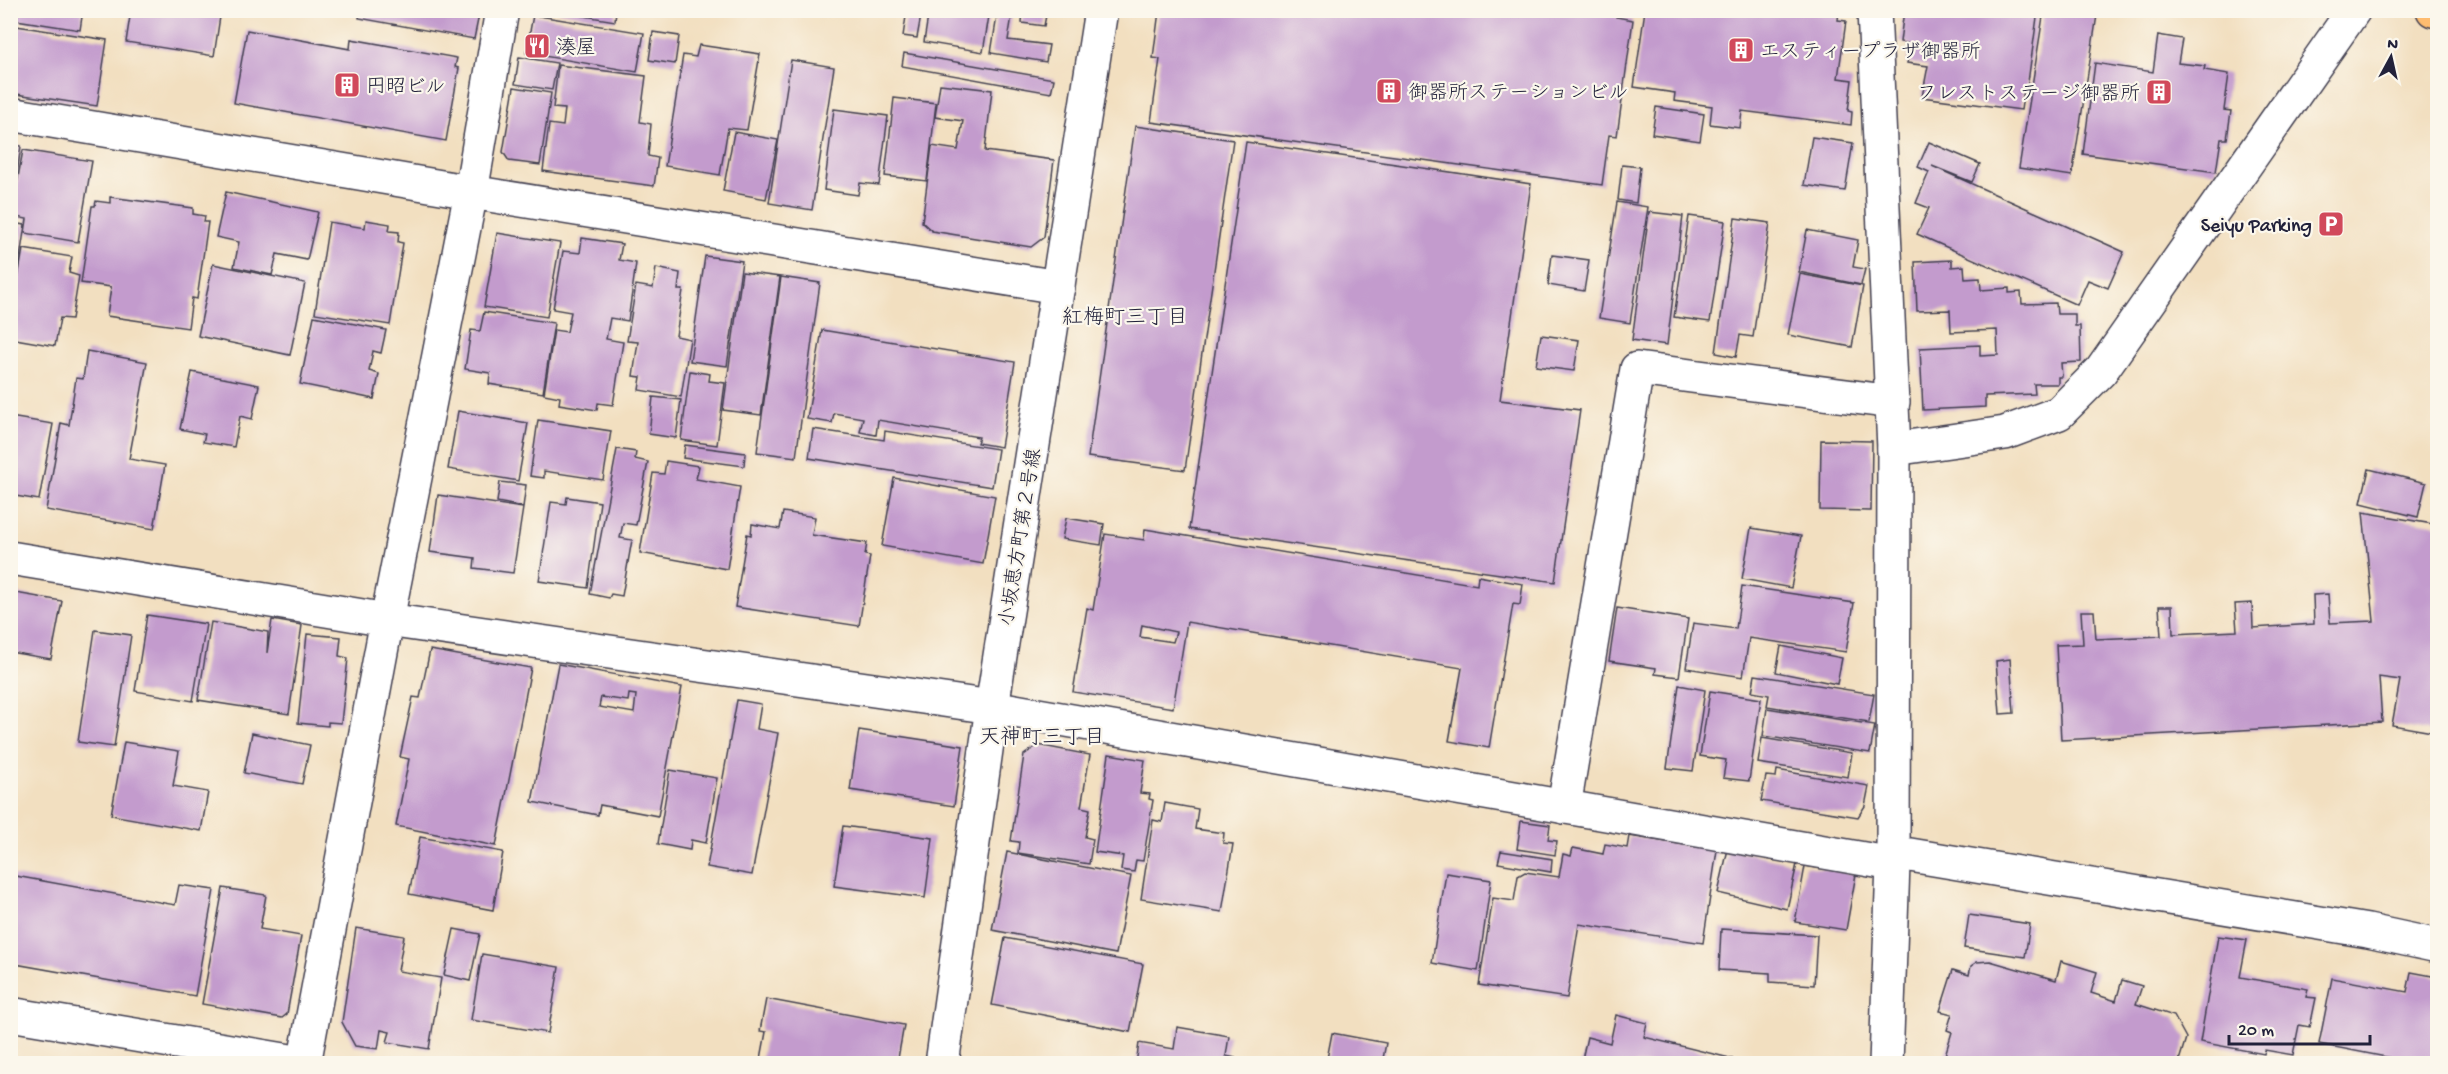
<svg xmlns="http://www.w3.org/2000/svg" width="2448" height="1074" font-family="'Gochi Hand','Klee One',sans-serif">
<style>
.building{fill:#c39bcd;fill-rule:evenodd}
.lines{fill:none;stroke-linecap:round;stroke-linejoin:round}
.minor-casing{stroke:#413e4f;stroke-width:36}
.tertiary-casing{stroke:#413e4f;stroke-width:36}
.primary-casing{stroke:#413e4f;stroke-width:36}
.minor{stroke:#fff;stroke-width:33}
.tertiary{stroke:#fff;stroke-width:33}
.primary{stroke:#febc70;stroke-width:33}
.labels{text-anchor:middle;stroke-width:4.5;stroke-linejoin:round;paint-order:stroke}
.poi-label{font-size:20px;fill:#22223b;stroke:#fbf7ec;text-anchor:start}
.street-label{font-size:20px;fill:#22223b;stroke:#fbf7ec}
.neighbourhood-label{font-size:21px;fill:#22223b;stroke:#fbf7ec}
</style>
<rect width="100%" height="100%" fill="#fbf7ec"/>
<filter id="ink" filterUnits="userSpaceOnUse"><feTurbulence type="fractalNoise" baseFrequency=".0167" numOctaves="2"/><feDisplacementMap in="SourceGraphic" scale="12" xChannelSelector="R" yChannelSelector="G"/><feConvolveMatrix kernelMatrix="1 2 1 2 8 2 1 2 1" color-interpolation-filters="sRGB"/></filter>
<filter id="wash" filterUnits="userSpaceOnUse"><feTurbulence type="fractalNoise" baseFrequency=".008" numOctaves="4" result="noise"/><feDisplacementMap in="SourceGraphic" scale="24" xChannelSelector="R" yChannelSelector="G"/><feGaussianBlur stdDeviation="1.35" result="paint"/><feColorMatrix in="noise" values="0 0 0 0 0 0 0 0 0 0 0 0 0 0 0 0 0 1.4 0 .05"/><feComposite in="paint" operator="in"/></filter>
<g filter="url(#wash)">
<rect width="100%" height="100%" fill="#f2dfc0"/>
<g id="blocks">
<g class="building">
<polygon points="10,10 83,10 80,30 10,19"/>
<polygon points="131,10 221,10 214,56 126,42"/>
<polygon points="360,10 480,10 474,39 359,18"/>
<polygon points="547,10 616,10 615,21"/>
<polygon points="907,10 922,10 917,38 903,36"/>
<polygon points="929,10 990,10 983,52 924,42"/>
<polygon points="998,10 1013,10 1008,40 1049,45 1046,62 991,53"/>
<polygon points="1023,10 1047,10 1044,26 1022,23"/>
<polygon points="1167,10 1618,10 1616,17 1633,20 1617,136 1609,135 1602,185 1151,122 1160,59 1153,58 1159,11"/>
<polygon points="1645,10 1839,10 1838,20 1846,21 1838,78 1852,80 1848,111 1852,112 1851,125 1742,111 1740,128 1710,124 1712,106 1674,101 1675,93 1634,87"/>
<polygon points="1904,10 2038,10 2027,89 2024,89 2021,110 1922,97 1928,66 1907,63 1910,44 1900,42"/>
<polygon points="2044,10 2097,15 2072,176 2019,168"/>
<polygon points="533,15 644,33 637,72 526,53"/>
<polygon points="10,25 107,40 97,106 10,93"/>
<polygon points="247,30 350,49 351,39 457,58 455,67 459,68 446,141 234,103"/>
<polygon points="653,32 679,36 675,64 649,60"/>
<polygon points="2158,35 2182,39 2178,63 2205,66 2204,70 2229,74 2224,110 2231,111 2227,139 2221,139 2216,172 2083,154 2095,63 2153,72"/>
<polygon points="699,45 760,54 747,130 728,128 720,175 665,166 683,55 696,57"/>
<polygon points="904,53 1054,79 1051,93 902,66"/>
<polygon points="519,57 557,63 552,90 515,84"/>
<polygon points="791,60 834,67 812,210 769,203"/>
<polygon points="558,65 646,76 640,122 651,124 648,156 658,158 654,186 543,171 549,124 563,126 565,109 553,108"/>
<polygon points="940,84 992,90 985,151 1054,160 1044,237 1031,247 932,231 922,222 932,146 958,150 963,121 935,117"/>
<polygon points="514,87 551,93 540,165 509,161 503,152"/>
<polygon points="894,98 936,103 927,181 885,176"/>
<polygon points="1656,107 1704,114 1700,141 1652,134"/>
<polygon points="834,109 888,116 879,185 860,183 858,195 824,190"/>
<polygon points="1135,126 1233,140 1185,470 1088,457"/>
<polygon points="734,132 778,140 766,199 723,191"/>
<polygon points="1812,137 1853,143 1845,191 1804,185"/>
<polygon points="1246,142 1531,184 1500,400 1580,410 1555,582 1189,529"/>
<polygon points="1929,142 1980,164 1972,182 1932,166 2124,252 2108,288 2088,280 2077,305 1917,234 1929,208 1916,203 1929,172 1918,167"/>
<polygon points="10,145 21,146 12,206 10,206"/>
<polygon points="23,150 92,161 78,242 25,233 27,219 11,216"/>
<polygon points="1622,165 1640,167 1636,203 1618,200"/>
<polygon points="226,192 318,212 307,260 277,254 272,275 234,267 239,242 216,237"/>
<polygon points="110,197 193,208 193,214 205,216 204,222 208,222 197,299 192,298 188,328 107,316 111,287 81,283 92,206 95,206 96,201 110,203"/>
<polygon points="1617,202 1648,207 1630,323 1599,318"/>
<polygon points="1649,212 1683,216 1667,345 1632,340"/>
<polygon points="1689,216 1725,221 1710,322 1674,317"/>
<polygon points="1735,218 1770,223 1753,337 1740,335 1736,357 1716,353"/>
<polygon points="366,220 390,224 389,231 399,232 398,242 403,243 390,325 315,313 329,222 365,228"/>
<polygon points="10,223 25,225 15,290 10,289"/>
<polygon points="1807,230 1858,240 1853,267 1865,269 1861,285 1799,272"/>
<polygon points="497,233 560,243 547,317 484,307"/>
<polygon points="582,238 622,244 619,260 636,263 628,321 610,318 606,339 623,342 613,405 598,403 597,410 559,404 560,397 544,394 554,330 567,332 571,312 553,309 563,251 580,253"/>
<polygon points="23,249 72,257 69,273 79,276 72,319 60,318 55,346 10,338 10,294 15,295"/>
<polygon points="1552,255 1589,260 1584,291 1548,285"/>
<polygon points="705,256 742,261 727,366 690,361"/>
<polygon points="1952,260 1952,267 1964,266 1965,279 1980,278 1981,290 2009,288 2009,293 2021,292 2022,304 2056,303 2057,314 2075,314 2075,326 2080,326 2081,362 2061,363 2062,377 2058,377 2058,384 2034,384 2035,394 1985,396 1985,407 1923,410 1920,348 1980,345 1980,356 1998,355 1997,330 1951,332 1950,310 1917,311 1915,262"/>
<polygon points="213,264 305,283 290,355 198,336"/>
<polygon points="656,268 680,273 678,290 683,290 676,336 690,339 681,397 639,390 641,377 633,376 638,342 627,341 636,285 653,288"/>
<polygon points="742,272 780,277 761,415 723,410"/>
<polygon points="1800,274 1863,286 1852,347 1788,335"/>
<polygon points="781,277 820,283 796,457 757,452"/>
<polygon points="484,312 554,323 543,393 489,384 490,373 465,369 471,330 480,331"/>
<polygon points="314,316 386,330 381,353 373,351 369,371 379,374 374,399 300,384"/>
<polygon points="822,330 1015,362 1001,447 977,443 979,437 878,420 876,435 860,432 863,418 834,413 832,423 807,419"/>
<polygon points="1541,335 1579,340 1574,371 1536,366"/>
<polygon points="87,351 147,362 129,459 165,465 154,529 46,510 61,423 69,425 76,378 83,379"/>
<polygon points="690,371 710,374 709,381 725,383 717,445 681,440"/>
<polygon points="192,372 259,385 252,419 240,416 234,447 203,442 205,434 180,429"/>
<polygon points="653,397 681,400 676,438 649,434"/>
<polygon points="458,411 528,423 518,481 448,469"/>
<polygon points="10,417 53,424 39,500 10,495"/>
<polygon points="538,420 611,431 603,480 544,471 544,478 530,476"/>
<polygon points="813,429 884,440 885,431 998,449 992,487 809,458"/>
<polygon points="1821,440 1872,441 1871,511 1820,510"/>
<polygon points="685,445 745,453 744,466 683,458"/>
<polygon points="617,449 636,452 635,459 648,462 636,525 623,523 620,538 632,540 622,596 611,594 609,598 590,594"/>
<polygon points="666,461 699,466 696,479 740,487 727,569 640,553 653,473 664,474"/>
<polygon points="2369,469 2426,483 2418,517 2361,503"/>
<polygon points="894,478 995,496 983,564 882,546"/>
<polygon points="500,482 526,485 523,507 497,502"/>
<polygon points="438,495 523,508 513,573 474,568 475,558 430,552"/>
<polygon points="567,497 600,502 588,588 539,581 551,502 566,504"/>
<polygon points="783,512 815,517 812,535 867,543 865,555 870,556 859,626 735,607 747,534 751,535 752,524 780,529"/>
<polygon points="2363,512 2438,525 2438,733 2392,725 2400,680 2379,677 2382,722 2061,740 2056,645 2083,644 2081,611 2094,611 2096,639 2161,636 2159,606 2172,606 2173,634 2237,631 2235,604 2252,603 2253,628 2314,624 2313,595 2328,594 2330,623 2374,621"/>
<polygon points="1066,518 1104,524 1101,545 1062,539"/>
<polygon points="1751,528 1801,536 1791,588 1742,579"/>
<path d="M1145 529 1477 585 1478 576 1523 584 1520 605 1513 604 1489 748 1449 741 1462 668 1187 622 1173 708 1073 692 1087 608 1093 610 1105 534 1144 540ZM1142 625 1176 632 1173 642 1140 637Z"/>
<polygon points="1742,586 1854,603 1846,652 1749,638 1743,677 1686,668 1693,623 1736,629"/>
<polygon points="10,592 62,601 51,659 10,652"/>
<polygon points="1617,608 1688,619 1679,677 1655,674 1656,668 1609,661"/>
<polygon points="147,615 206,624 193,701 135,691"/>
<polygon points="272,620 302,625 289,714 198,700 211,622 268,632 267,653"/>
<polygon points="95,630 131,635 114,747 78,742"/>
<polygon points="307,634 341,637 339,656 348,658 341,723 328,722 328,726 298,723"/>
<polygon points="1781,646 1842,658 1837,684 1776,672"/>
<polygon points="430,650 531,668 496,846 396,826 409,759 400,757 413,697 420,698"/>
<polygon points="2010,659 2014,713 2000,714 1996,661"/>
<path d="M558 664 682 687 658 816 600 805 598 815 532 802ZM629 694 636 695 634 713 599 707 601 697 628 701Z"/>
<polygon points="1755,675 1874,694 1869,722 1767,706 1769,695 1752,692"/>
<polygon points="1679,685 1705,690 1693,771 1667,768"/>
<polygon points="1710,691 1761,699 1749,781 1723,778 1726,760 1700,756"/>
<polygon points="737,700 761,704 757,729 778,733 752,875 707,867"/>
<polygon points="1767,708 1875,725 1870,753 1763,736"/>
<polygon points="859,730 963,746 954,806 850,790"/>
<polygon points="252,733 310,745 302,784 244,773"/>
<polygon points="1762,738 1852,753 1848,777 1758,763"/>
<polygon points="124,742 179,751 173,786 208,792 201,831 111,815"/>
<polygon points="1038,745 1090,755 1081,807 1090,809 1085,837 1093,839 1089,864 1018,853 1019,842 1011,841 1024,755"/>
<polygon points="1109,754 1145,760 1140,793 1150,794 1149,799 1153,800 1143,861 1136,860 1134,872 1121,870 1123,856 1095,852"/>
<polygon points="670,770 717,778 706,843 691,840 690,850 658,844"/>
<polygon points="1777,770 1869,786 1865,806 1858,817 1761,801 1766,776 1776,777"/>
<polygon points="1165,803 1198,809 1195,829 1224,833 1223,843 1233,844 1222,912 1141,899 1153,820 1162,822"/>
<polygon points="1521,821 1550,825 1548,840 1557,841 1555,855 1517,849"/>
<polygon points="843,826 933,838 925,898 834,886"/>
<polygon points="1629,836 1717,850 1703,943 1579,924 1567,998 1479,985 1493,898 1514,901 1518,876 1525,872 1559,877 1563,854 1571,856 1573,848 1603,854 1605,844 1627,848"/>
<polygon points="420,837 503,852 493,910 409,894"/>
<polygon points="1728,849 1797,864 1787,909 1718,893"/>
<polygon points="1501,851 1552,859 1551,872 1498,863"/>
<polygon points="1007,852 1131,876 1116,954 992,930"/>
<polygon points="1805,866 1856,874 1846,930 1795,922"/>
<polygon points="1446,873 1491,880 1478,971 1432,963"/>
<polygon points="10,875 175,905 179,885 214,890 195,996 10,963"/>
<polygon points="223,888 266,895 260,929 301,936 287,1014 282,1018 202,1004"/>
<polygon points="1969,915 2030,924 2025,957 1964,948"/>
<polygon points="356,928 404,936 398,971 441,978 429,1049 387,1042 390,1032 381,1030 378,1049 355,1046 342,1022"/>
<polygon points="454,929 480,934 470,981 444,975"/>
<polygon points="1721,929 1817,935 1814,985 1770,982 1770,973 1719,970"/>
<polygon points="2218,936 2247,940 2240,977 2308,989 2306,997 2316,998 2310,1027 2299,1025 2293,1055 2265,1050 2264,1054 2200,1042"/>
<polygon points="1005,938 1143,964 1130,1032 992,1005"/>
<polygon points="482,954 559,967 548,1033 471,1020"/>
<polygon points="1990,961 2056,980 2061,961 2097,972 2091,993 2116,1001 2122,980 2142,986 2136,1004 2174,1016 2186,1038 2178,1064 1943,1062 1952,1032 1947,1030 1952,1014 1940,1011 1953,970 1969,975 1971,966 1977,962"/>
<polygon points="2411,972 2438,977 2438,1064 2422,1064 2319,1044 2332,978 2407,992"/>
<polygon points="766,999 904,1025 897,1064 760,1064 766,1032 760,1031"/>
<polygon points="1616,1015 1647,1023 1644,1037 1754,1064 1581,1064 1587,1037 1610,1043"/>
<polygon points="1177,1027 1229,1036 1226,1056 1241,1059 1241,1064 1136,1064 1139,1043 1174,1049"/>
<polygon points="1332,1033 1386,1043 1382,1064 1326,1064"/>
</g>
</g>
</g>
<g filter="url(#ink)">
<use href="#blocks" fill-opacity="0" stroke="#413e4f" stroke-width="1.5"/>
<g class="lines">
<defs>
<g id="minor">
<polyline points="1874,10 1894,449 1893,864 1886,1064"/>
<polyline points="10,114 471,192 1058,287"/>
<polyline points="1894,449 2005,433 2059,413 2101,371 2354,10"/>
<polyline points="10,558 387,620 992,707 1893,864"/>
<polyline points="1564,807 1637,369 1893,402"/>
<polyline points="1892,852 2368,931 2438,946"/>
<polyline points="304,1064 387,620 471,192 502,10"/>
<polyline points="942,1064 992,707 1101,10"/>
</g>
<polyline id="tertiary" points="10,1014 308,1064"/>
<polyline id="primary" points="2433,10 2438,11"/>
</defs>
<use href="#minor" class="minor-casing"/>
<use href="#tertiary" class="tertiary-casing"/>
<use href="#primary" class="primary-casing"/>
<use href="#minor" class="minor"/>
<use href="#tertiary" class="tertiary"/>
<use href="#primary" class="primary"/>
</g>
</g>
<defs>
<symbol id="restaurant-square" viewBox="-11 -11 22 22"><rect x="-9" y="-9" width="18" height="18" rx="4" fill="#d1495b" stroke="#fbf7ec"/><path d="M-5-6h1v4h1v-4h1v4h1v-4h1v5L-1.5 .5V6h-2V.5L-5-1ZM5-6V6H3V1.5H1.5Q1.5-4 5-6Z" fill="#fff"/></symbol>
<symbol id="building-square" viewBox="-11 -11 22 22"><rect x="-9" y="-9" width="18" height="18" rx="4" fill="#d1495b" stroke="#fbf7ec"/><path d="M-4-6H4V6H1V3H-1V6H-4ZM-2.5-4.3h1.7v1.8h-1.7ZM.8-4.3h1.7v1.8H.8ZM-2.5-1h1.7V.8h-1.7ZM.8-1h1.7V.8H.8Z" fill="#fff"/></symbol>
<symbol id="parking-square" viewBox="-11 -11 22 22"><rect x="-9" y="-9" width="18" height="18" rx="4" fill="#d1495b" stroke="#fbf7ec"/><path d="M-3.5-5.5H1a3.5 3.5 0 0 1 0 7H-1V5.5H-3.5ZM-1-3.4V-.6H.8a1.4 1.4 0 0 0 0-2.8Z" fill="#fff"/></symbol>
</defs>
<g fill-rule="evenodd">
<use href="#restaurant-square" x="522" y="31" width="30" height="30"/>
<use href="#building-square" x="1726" y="35" width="30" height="30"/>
<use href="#building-square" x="332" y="70" width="30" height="30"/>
<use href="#building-square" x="1374" y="76" width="30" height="30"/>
<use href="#building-square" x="2144" y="77" width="30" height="30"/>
<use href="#parking-square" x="2316" y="209" width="30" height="30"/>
</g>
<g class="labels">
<g class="poi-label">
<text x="556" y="53">湊屋</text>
<text x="1760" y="57">エスティープラザ御器所</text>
<text x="366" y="92">円昭ビル</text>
<text x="1408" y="98">御器所ステーションビル</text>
<text x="2140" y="99" text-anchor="end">フレストステージ御器所</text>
<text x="2312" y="231" text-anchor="end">Seiyu Parking</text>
</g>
<g class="street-label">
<text transform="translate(1019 537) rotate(-81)" y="7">小坂恵方町第２号線</text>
</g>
<g class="neighbourhood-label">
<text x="1125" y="323">紅梅町三丁目</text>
<text x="1042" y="743">天神町三丁目</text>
</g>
</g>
<rect width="2448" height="1074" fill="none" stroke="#fbf7ec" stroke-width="36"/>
<g transform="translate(2391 57) rotate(8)" stroke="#fbf7ec" stroke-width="4.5" paint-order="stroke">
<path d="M0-4.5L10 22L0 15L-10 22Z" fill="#22223b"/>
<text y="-9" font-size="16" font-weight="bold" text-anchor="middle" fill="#22223b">N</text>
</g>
<path d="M2229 1035v9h141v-9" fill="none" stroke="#22223b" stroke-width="3"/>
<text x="2238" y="1035" font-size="18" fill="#22223b" stroke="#fbf7ec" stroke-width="4.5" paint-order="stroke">20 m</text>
</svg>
